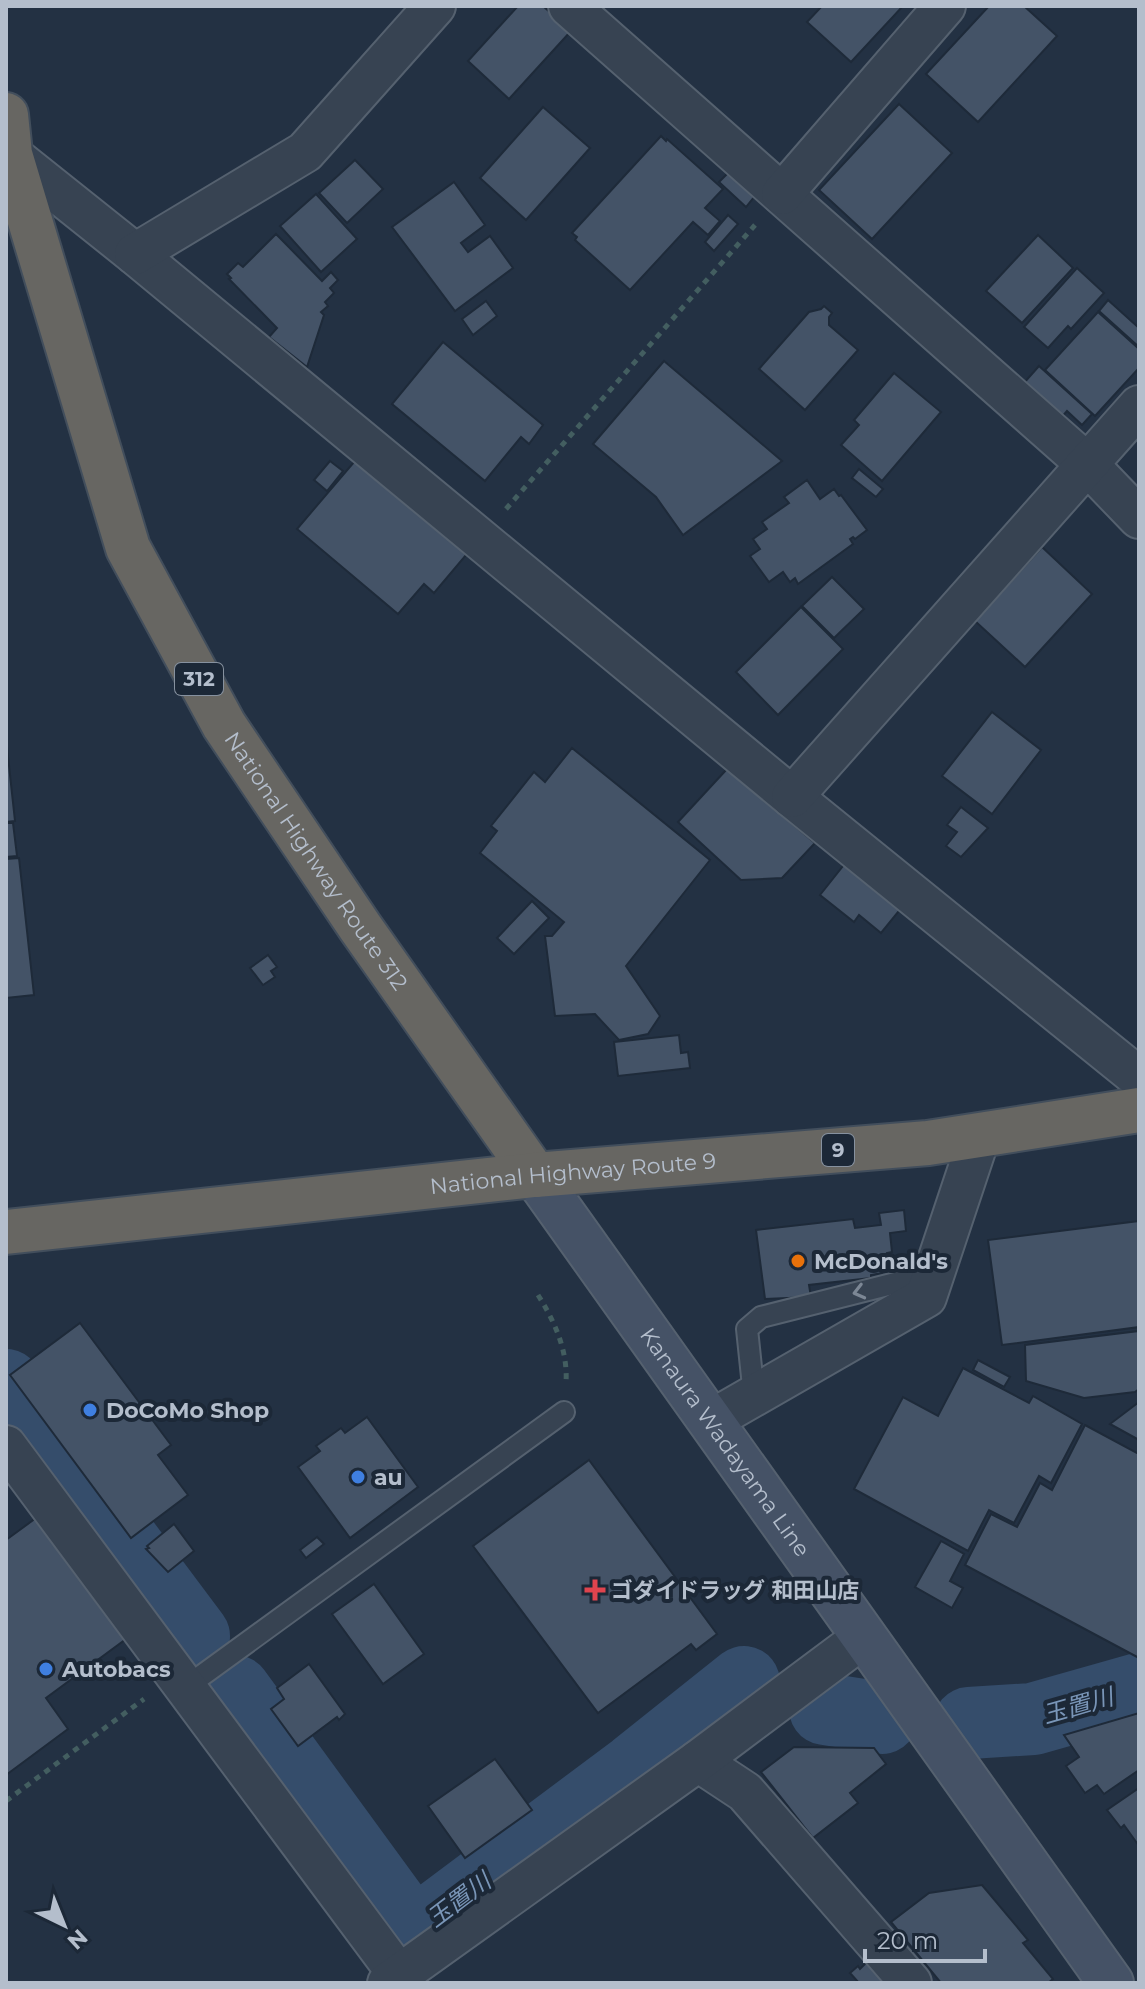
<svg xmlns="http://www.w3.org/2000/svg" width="1145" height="1989" font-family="Montserrat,'Noto Sans JP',sans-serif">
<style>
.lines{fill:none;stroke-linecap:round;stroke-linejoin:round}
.river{stroke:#354d6b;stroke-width:72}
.building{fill:#445367;stroke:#1e2a39;stroke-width:2}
.service-casing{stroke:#55616f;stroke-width:24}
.minor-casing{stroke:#55616f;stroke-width:44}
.secondary-casing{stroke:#55616f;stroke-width:48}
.trunk-casing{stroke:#424e5c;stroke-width:48}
.path{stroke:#435e60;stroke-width:5;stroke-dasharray:6 6;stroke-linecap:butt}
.service{stroke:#374352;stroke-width:20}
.minor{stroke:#374352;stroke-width:40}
.secondary{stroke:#455266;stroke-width:44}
.trunk{stroke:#676662;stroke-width:44}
.oneway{stroke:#7c8795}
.food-dot{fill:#e8710a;stroke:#1c2837;stroke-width:3}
.shop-dot{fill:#3f7fe0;stroke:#1c2837;stroke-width:3}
.health-dot{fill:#e0444e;stroke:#1c2837;stroke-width:3}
.labels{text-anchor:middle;stroke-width:8;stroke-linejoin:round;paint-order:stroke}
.shield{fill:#1c2837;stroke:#86919f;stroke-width:2}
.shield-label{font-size:20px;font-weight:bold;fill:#b4becc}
.street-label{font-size:22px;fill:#b4becc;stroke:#1c2837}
.poi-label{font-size:22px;font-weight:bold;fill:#b4becc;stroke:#1c2837;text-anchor:start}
.water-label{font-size:24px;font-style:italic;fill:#7995b7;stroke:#1c2837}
</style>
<rect width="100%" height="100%" fill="#233143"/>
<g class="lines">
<g class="river">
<polyline points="6,1385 194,1636"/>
<polyline points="235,1691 413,1935 635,1769 744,1682"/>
<polyline points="825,1709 882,1718"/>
<polyline points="969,1723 1033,1719 1139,1689"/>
</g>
</g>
<g class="building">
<polygon points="518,6 543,6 571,31 509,99 468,61"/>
<polygon points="822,6 903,6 851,62 807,22"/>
<polygon points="989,6 1024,6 1057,36 978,122 926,74"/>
<polygon points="899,104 952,153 872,239 819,190"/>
<polygon points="543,107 590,148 526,220 480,178"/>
<polygon points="661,136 666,141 667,139 723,189 705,208 720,221 708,235 693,222 630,290 575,240 577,237 572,233"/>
<polygon points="355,160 383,189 347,223 319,193"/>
<polygon points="730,171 754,197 746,207 719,182"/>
<polygon points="454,182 485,225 461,243 468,252 490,236 513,268 455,311 392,227"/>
<polygon points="316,194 357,239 321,272 280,226"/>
<polygon points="728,215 738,224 714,251 705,242"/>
<polygon points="276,234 322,281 331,272 338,280 330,288 334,293 325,302 328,306 321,312 324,315 307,367 269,337 277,328 229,279 231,278 227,274 238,263 243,267"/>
<polygon points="1038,235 1073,268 1022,323 986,291"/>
<polygon points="1077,268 1104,293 1071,329 1068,326 1048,348 1024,327"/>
<polygon points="1108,300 1139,328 1139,347 1099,311"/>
<polygon points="486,301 497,316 473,335 462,319"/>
<polygon points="824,306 832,313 829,317 829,325 858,350 805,410 759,369 809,312 821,309"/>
<polygon points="1098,312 1139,349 1139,368 1095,416 1045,370"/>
<polygon points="443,342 543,425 529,444 521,437 485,481 392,404"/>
<polygon points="664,361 782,461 683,535 656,497 593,444"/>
<polygon points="1039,366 1092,414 1082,425 1067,411 1061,418 1023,384"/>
<polygon points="894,373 941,412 882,481 841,445 859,425 854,420"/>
<polygon points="360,455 472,548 434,593 424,584 398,614 297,529"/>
<polygon points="330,461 343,471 327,491 314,480"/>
<polygon points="859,469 883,489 876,497 852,478"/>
<polygon points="807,480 820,499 834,489 839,496 841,495 867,530 855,539 853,537 850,539 853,544 798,584 795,578 790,582 783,572 769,582 750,556 760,549 753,539 767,529 762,522 789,503 784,497"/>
<polygon points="1042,547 1092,594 1025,667 975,621"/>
<polygon points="832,577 864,609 834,638 802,606"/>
<polygon points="801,607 843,649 778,715 736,672"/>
<polygon points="992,712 1041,750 992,814 942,776"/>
<polygon points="6,738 15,821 6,822"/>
<polygon points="572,748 710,860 626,966 660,1016 648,1034 619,1040 595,1014 555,1016 545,936 552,936 564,922 480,853 497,831 491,826 534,772 545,782"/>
<polygon points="727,769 815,843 782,878 741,880 678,822"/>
<polygon points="961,807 988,828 961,857 946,846 957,832 947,825"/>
<polygon points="6,823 13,823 17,856 6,857"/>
<polygon points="19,858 34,995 6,998 6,859"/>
<polygon points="847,861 903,906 881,933 859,915 854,922 820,895"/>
<polygon points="532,901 549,918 514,954 497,938"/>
<polygon points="268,955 277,967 271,971 275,977 263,985 250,968"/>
<polygon points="679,1035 681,1053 688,1052 690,1068 618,1076 614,1042"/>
<polygon points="904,1210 906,1231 890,1233 892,1252 887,1253 889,1265 882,1273 871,1275 871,1278 809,1285 811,1297 765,1299 756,1230 853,1219 855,1228 881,1225 879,1213"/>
<polygon points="1139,1221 1139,1327 1002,1345 988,1240"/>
<polygon points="80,1323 171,1445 158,1455 188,1495 131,1538 10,1375"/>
<polygon points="1139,1331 1139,1389 1135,1392 1084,1398 1026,1381 1025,1345"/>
<polygon points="978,1360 1010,1377 1004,1387 973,1370"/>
<polygon points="963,1368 1029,1403 1033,1396 1082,1424 1051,1483 1039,1476 1014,1523 989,1510 968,1551 854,1489 903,1397 938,1416"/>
<polygon points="1139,1402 1139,1440 1110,1424"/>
<polygon points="367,1417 418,1487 350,1538 298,1467 320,1451 316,1446 341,1428 345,1433"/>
<polygon points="1085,1425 1139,1454 1139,1658 965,1565 991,1514 1017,1527 1040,1483 1052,1490"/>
<polygon points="589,1460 717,1634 696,1650 691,1644 598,1713 473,1546"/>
<polygon points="36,1518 126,1639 46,1698 68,1729 6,1775 6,1540"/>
<polygon points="174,1524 194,1551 168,1572 146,1549 149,1548 147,1546"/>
<polygon points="317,1537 324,1544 306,1558 300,1550"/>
<polygon points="941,1541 964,1554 950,1581 963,1588 952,1608 915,1587"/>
<polygon points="374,1584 424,1654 383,1684 332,1614"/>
<polygon points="309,1664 345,1714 339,1720 337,1717 298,1746 271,1709 284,1699 277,1688"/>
<polygon points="1139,1713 1139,1770 1104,1794 1097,1785 1085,1793 1066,1766 1079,1757 1064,1735"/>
<polygon points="794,1747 874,1748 886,1764 850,1793 858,1803 813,1838 761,1772"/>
<polygon points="495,1759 532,1810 465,1858 428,1806"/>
<polygon points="1139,1788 1139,1846 1124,1825 1121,1828 1107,1810"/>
<polygon points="982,1885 1028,1940 1023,1943 1053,1979 1048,1983 941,1983 891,1922 929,1893"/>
<polygon points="868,1961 887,1983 859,1983 850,1973 858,1966 860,1969"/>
</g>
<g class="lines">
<defs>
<g id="service">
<polyline points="754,1396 747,1329 761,1317 935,1273"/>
<polyline points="186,1687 564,1412"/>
</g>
<g id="minor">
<polyline points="569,6 1088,465 1139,518"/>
<polyline points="6,151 135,254 792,797 1139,1078"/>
<polyline points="782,194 945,6"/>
<polyline points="135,254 305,152 435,6"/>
<polyline points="792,797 1139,406"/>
<polyline points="710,1421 926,1297 980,1135"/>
<polyline points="6,1446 405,1983"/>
<polyline points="698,1761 745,1792 911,1983"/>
<polyline points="388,1983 698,1761 865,1636"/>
</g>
<g id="secondary">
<path id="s1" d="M535 1175 1111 1983"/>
</g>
<g id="trunk">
<path id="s2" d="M6 115 10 154 128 548 224 725 360 927 535 1175"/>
<path id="s3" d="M6 1232 535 1175 928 1143 1139 1110"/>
</g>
</defs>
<use href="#service" class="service-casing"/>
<use href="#minor" class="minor-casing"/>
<use href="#secondary" class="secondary-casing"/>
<use href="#trunk" class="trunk-casing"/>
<g class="path">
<polyline points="506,509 755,225"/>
<path d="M538 1295C555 1322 568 1351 566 1383"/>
<polyline points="6,1801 144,1699"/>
</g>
<use href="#service" class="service"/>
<use href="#minor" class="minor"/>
<use href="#secondary" class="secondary"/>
<use href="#trunk" class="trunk"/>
</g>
<defs><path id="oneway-chevron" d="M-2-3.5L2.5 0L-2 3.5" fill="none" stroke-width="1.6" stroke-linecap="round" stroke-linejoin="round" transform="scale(2)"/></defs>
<use class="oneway" href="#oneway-chevron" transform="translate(859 1292) rotate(166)"/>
<circle class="food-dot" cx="798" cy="1261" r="8"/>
<g class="shop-dot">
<circle cx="90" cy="1410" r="8"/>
<circle cx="358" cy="1477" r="8"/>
<circle cx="46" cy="1669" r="8"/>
</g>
<path class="health-dot" d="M591 1578h8v8h8v8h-8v8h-8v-8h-8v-8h8z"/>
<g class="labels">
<g class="shield">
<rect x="175" y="663" width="48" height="32" rx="6"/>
<rect x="822" y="1134" width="32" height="32" rx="6"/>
</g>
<g class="shield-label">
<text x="199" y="686">312</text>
<text x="838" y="1157">9</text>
</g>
<g class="street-label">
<text dy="8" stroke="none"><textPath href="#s2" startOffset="816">National Highway Route 312</textPath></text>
<text dy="8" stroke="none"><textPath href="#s3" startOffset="570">National Highway Route 9</textPath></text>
<text dy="8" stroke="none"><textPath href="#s1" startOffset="328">Kanaura Wadayama Line</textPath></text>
</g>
<g class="poi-label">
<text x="814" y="1269">McDonald's</text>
<text x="106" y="1418">DoCoMo Shop</text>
<text x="374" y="1485">au</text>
<text x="611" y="1598">ゴダイドラッグ 和田山店</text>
<text x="62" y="1677">Autobacs</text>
</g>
<g class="water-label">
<text transform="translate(1078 1706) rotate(-16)" y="8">玉置川</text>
<text transform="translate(459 1900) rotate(-37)" y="8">玉置川</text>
</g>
</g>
<rect width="1145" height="1989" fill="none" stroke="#b4becc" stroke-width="16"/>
<g transform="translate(64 1925) rotate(137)" stroke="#1c2837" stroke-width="6" paint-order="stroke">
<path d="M0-6L14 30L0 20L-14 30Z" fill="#b4becc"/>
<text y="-12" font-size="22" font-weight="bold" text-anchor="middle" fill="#b4becc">N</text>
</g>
<path d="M865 1949v12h120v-12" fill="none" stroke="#b4becc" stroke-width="4"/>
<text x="877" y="1949" font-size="24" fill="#b4becc" stroke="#1c2837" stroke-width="6" paint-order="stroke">20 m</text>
</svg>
